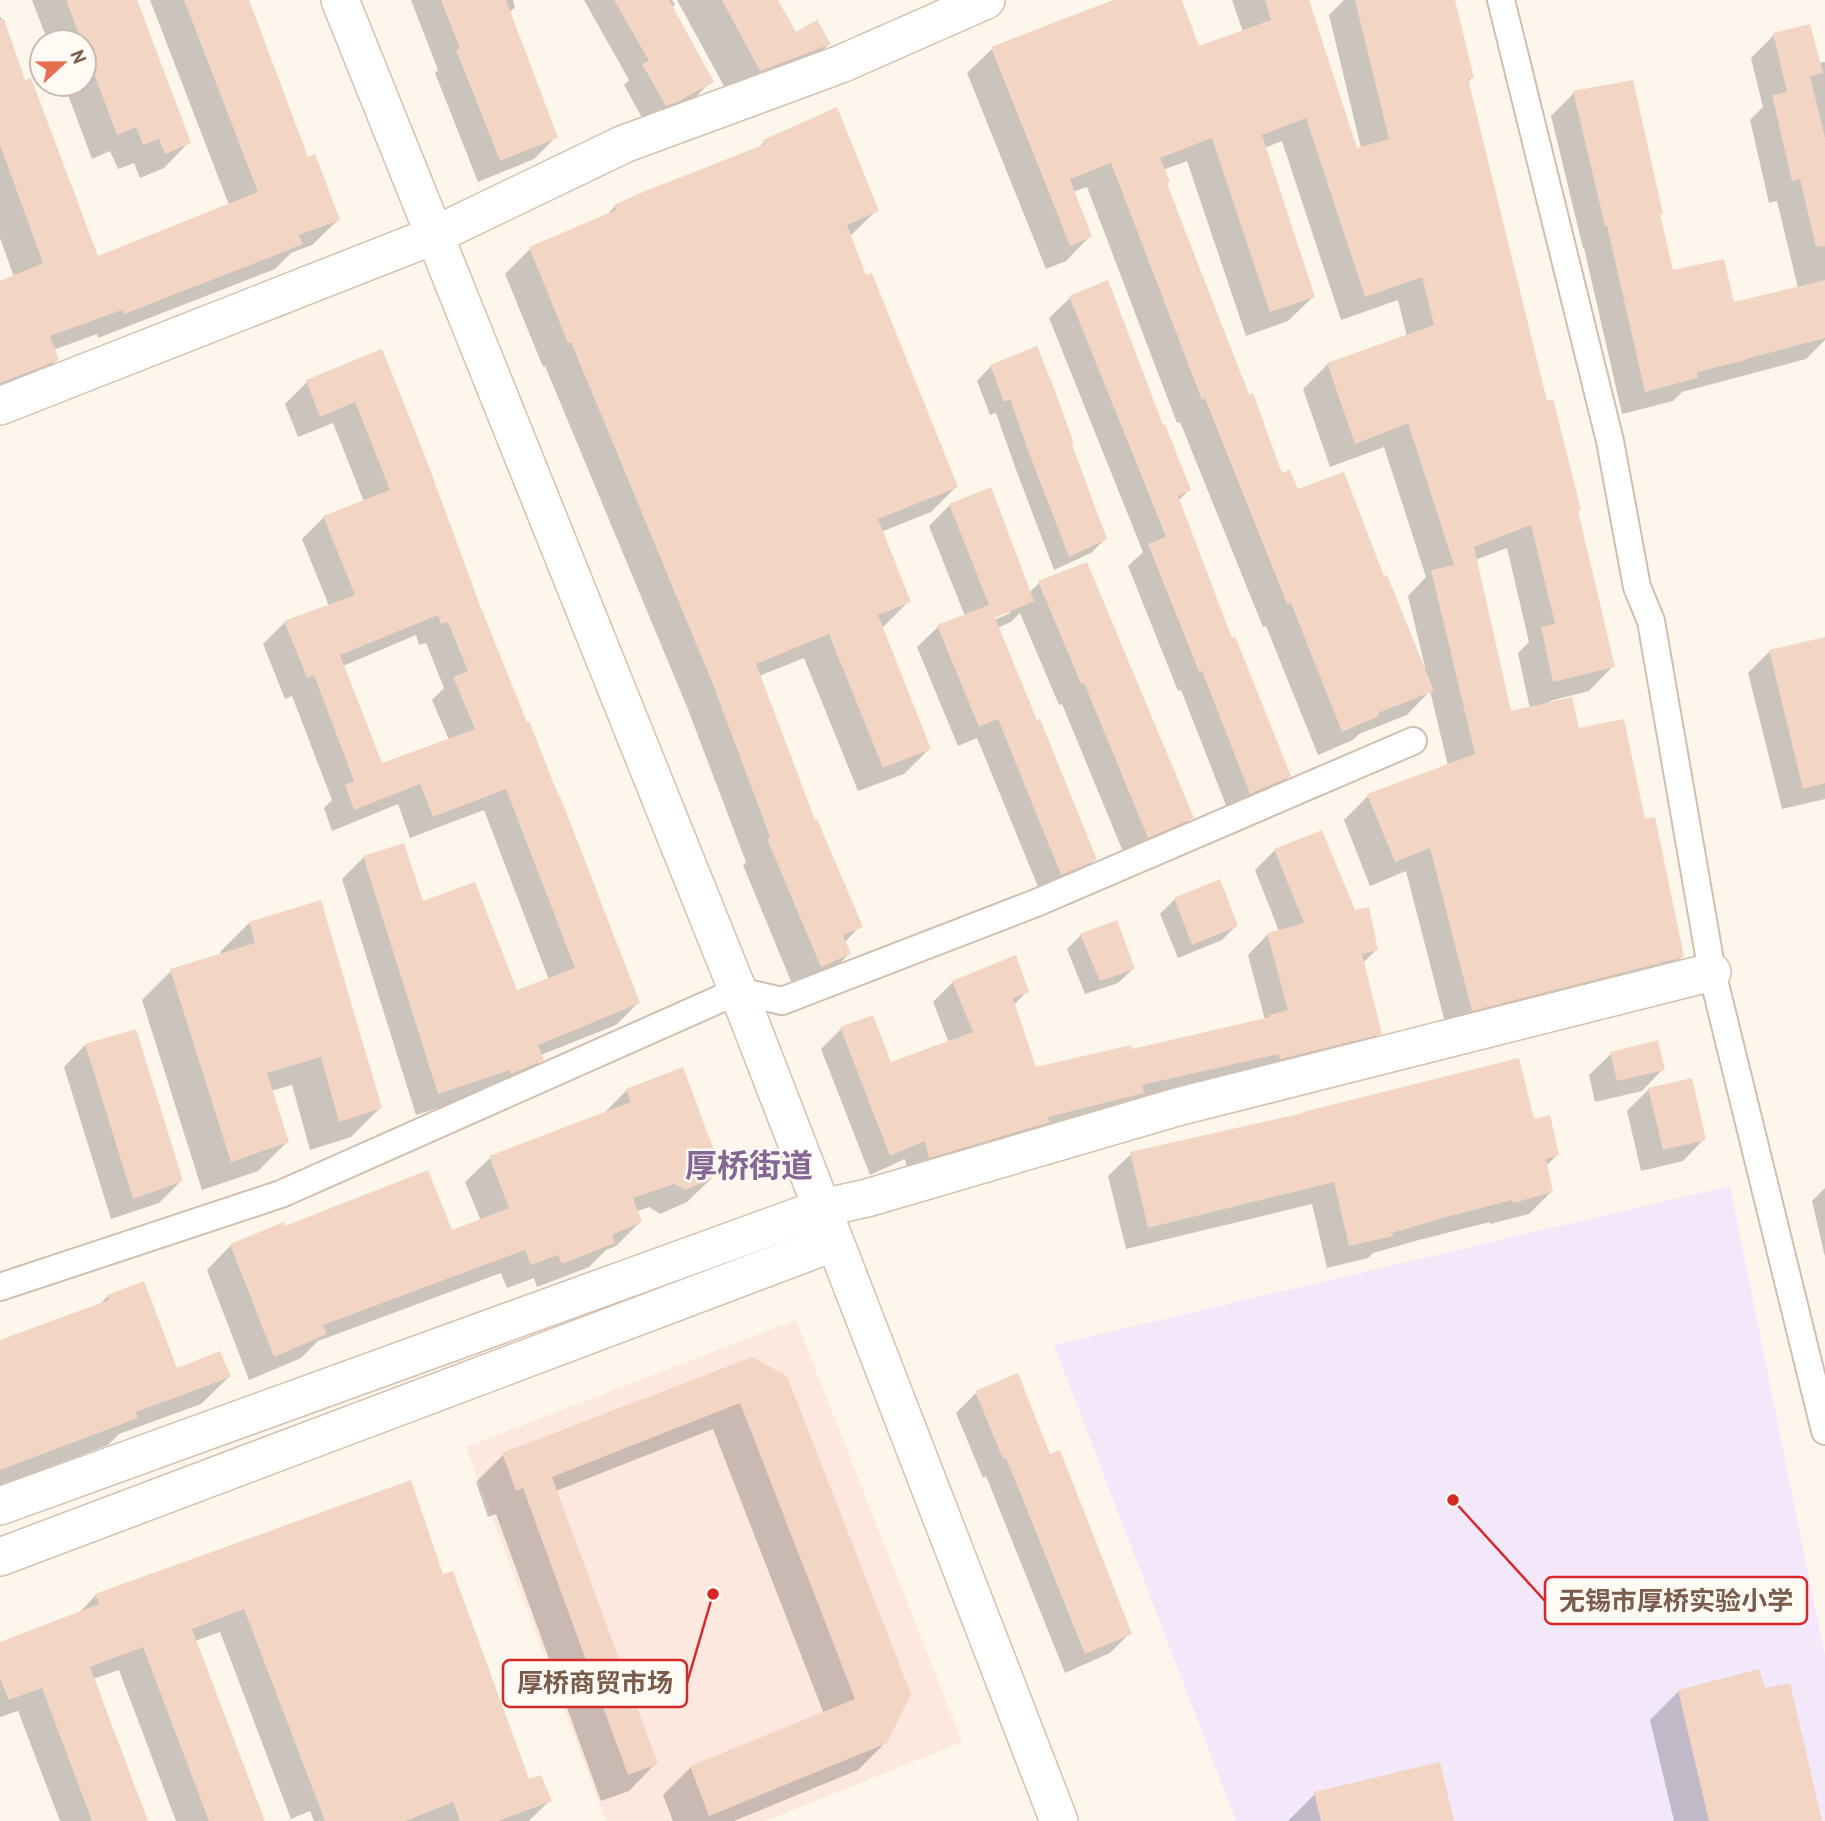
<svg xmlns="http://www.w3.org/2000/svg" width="1825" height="1821" font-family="'PT Sans','Noto Sans SC',sans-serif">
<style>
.commercial{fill:#fde8e0}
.education{fill:#f3e8fa}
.shadow{fill:#0003;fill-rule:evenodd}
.building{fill:#f3d5c3;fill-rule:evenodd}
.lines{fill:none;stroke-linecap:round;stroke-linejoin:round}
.street-casing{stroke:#d1beb0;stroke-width:30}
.secondary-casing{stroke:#d6c0b0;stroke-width:40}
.street{stroke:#fff;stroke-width:26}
.secondary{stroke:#fff;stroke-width:37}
.labels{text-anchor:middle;stroke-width:5;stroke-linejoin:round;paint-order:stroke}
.district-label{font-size:32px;font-weight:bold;fill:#846695;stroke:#fffaf3}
.leader{fill:none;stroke:#d62828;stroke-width:2.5}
.callout-dot{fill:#d62828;stroke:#fffaf3;stroke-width:2.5}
.callout{fill:#fffaf3;stroke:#d62828;stroke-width:2.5}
.callout-label{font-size:26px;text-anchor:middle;font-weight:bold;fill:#7a5c4d}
</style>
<rect width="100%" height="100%" fill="#fdf6ec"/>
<polygon class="commercial" points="796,1320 962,1742 765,1821 606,1821 466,1447"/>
<polygon class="education" points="1730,1186 1825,1656 1825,1821 1236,1821 1054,1345"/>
<g class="shadow">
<polygon points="32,0 135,0 189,142 164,168 140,178 134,163 118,169 110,151 92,159 64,84 84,84 84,42 48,42"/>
<polygon points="150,0 247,0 307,159 338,220 312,245 291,253 275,269 98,338 97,334 53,350 57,360 32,385 0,397 0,283 14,277 0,238 0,17 1,17 24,83 97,258 229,205"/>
<polygon points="411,0 513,0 515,7 509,13 556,137 534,159 478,182 435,73 438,70"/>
<polygon points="584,0 672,0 675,5 671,8 711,81 692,101 646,125 624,85 629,80"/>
<polygon points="677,0 776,0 795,35 829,44 800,73 731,99"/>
<path d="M1118 0H1180L1198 48 1243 32 1232 0H1307L1355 150 1361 148 1329 15 1344 0H1453L1472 78 1467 83 1545 403 1576 512 1613 666 1589 691 1550 701 1551 704 1577 730 1644 821 1682 957 1658 981 1448 1034 1406 871 1370 886 1344 820 1368 796 1448 766 1430 691 1407 715 1359 734 1353 740 1318 755 1266 626 1263 627 1180 422 1177 423 1087 187 1073 192 1090 236 1066 261 1046 269 967 73 992 49ZM1282 141 1341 320 1398 300 1407 337 1328 364 1303 389 1330 467 1384 447 1426 577 1408 596 1425 667 1423 668 1383 578 1281 475 1165 184 1163 170 1187 161 1246 336 1288 321 1313 297 1264 148ZM1507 548 1529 642 1518 653 1530 709 1510 713 1475 560Z"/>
<polygon points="1774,35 1818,63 1825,62 1825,340 1806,359 1682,392 1673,401 1622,414 1584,248 1583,248 1551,116 1574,93 1661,213 1659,216 1672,272 1732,304 1798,288 1777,201 1769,203 1750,120 1763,107 1751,58"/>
<polygon points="764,142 877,210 849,237 956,487 931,512 881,532 909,601 884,626 881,628 929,749 904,774 858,791 804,658 759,676 814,822 860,926 844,943 849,954 824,979 795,991 743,865 746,862 687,707 545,366 543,367 505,274 530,249 604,218 615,206 757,149"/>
<polygon points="1070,298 1162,427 1189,490 1178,501 1231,640 1289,776 1268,797 1229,813 1181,690 1178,691 1128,566 1143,552 1049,318"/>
<path d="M381 351 480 609 638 1003 616 1025 541 1055 542 1059 520 1082 416 1115 342 879 364 857 422 904 516 993 549 980 484 810 410 838 398 804 332 831 324 808 332 800 292 696 285 699 263 644 285 622 329 606 302 539 324 517 364 502 333 423 298 437 285 404 307 382ZM416 635 419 645 426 643 444 688 432 700 449 740 381 766 343 666Z"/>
<polygon points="991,366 1071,444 1105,539 1091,553 1054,570 1015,467 996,413 990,415 977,381"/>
<path d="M950 505 1029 593 1039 583 1191 818 1170 840 1126 859 1062 704 1059 705 1020 613 1011 622 997 628 1095 859 1074 880 1041 894 977 738 958 746 917 647 938 627 965 616 929 526ZM1010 610V613L988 623 986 620Z"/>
<polygon points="1770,651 1825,653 1825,799 1782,809 1748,673"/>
<polygon points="1275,850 1354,912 1377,949 1363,963 1380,1033 1360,1053 909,1177 905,1159 870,1175 821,1049 841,1029 890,1064 949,1043 933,1002 953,982 1027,991 1014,1005 1035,1069 1131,1051 1265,1020 1248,955 1268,934 1279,931 1255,870"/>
<polygon points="1175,899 1236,926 1222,940 1178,958 1160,914"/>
<polygon points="249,923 380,1108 351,1137 310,1150 292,1085 271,1091 287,1142 258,1171 202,1190 142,1000 171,971 221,955 220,952"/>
<polygon points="1081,935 1133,969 1118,983 1085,994 1067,949"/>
<polygon points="85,1045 181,1181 159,1203 111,1219 64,1067"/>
<polygon points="1611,1054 1663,1069 1642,1091 1595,1102 1589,1075"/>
<polygon points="1649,1089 1704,1139 1683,1161 1641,1171 1627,1111"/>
<polygon points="627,1090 712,1178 687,1202 660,1214 649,1207 636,1212 640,1222 616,1246 606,1250 589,1267 537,1287 534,1278 507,1288 501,1273 318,1341 301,1358 249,1380 207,1270 231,1245 284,1228 451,1232 481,1221 465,1182 490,1158 602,1115"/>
<polygon points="1533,1121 1557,1155 1546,1166 1551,1192 1529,1214 1490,1224 1490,1222 1419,1240 1373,1253 1368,1258 1327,1268 1312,1204 1126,1249 1108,1176 1131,1154"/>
<polygon points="1825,1188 1825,1257 1812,1201"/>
<polygon points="108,1296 176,1370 229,1377 201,1404 119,1434 108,1445 0,1486 0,1342 99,1305"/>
<polygon points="752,1359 886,1742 858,1770 734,1821 673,1821 663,1795 691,1767 824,1714 713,1429 556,1491 656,1763 629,1791 601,1801 496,1514 488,1517 476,1482 503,1455"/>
<polygon points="976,1393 1049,1456 1130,1633 1110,1653 1065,1673 986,1476 983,1478 956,1413"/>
<polygon points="442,1576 528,1781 549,1801 529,1821 314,1821 310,1811 291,1819 220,1632 195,1641 263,1821 176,1821 119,1670 93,1679 146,1821 60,1821 18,1711 0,1717 0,1643 77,1615 96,1595"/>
<polygon points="1679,1691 1763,1691 1820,1821 1674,1821 1650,1720"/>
<polygon points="1315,1794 1452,1821 1288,1821"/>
</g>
<g class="building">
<polygon points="66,0 137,0 191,143 165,154 159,139 143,145 136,127 117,135 84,47 84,42 82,42"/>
<polygon points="184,0 249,0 308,157 315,154 340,220 299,235 303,244 253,264 124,314 122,310 50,336 59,360 0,383 0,281 43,263 0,145 0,20 4,19 25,80 31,78 98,256 258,192"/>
<polygon points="441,0 506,0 558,138 500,161 456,50 460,48"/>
<polygon points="614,0 669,0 714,82 677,102 666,106 642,64 649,61"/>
<polygon points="722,0 778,0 796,32 817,20 831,44 760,71"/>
<polygon points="1113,0 1182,0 1199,46 1271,20 1265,0 1309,0 1357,148 1389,139 1355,0 1455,0 1474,78 1468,79 1547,401 1553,399 1581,510 1578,511 1615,667 1553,682 1541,627 1555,624 1531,525 1474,547 1511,711 1572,697 1579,728 1624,719 1645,819 1655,817 1684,957 1472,1011 1430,848 1395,862 1367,794 1475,754 1431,570 1454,565 1408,423 1355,444 1327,363 1434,325 1422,277 1365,297 1306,118 1262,135 1315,297 1270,312 1212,138 1160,158 1170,182 1167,184 1249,395 1253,393 1282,473 1290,470 1298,489 1344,472 1384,576 1387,575 1434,691 1378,713 1379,716 1342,732 1291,603 1287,604 1205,398 1202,400 1111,163 1070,179 1092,237 1070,246 991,47"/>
<polygon points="1810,24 1823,73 1810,76 1825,138 1825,246 1816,247 1800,179 1792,181 1772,95 1787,92 1773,33"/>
<polygon points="1633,80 1663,214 1660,214 1673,270 1724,259 1734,302 1825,280 1825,338 1746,359 1746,360 1697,372 1698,378 1645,392 1607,226 1605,226 1573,91"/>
<polygon points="837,107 879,211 847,225 866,275 872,273 958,487 878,519 911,602 878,615 931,749 883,768 829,634 756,664 815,820 817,819 863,927 843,935 851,954 821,967 767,839 770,837 712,682 571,342 568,343 529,247 616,210 614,205 643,192 765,144 763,140"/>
<polygon points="1108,280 1163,425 1165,424 1191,490 1178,496 1232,638 1235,636 1291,776 1250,794 1202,671 1199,672 1148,544 1166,537 1069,296"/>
<polygon points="1037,346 1055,391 1074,444 1072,445 1107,539 1069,557 1029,453 1010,399 1004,402 990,365"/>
<path d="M382 349 425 456 481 608 527 722 529 721 559 797 560 796 640 1003 538 1045 544 1060 511 1074 510 1070 438 1094 363 856 404 843 423 901 475 882 517 990 575 968 506 789 433 817 420 784 354 810 345 785 354 781 314 675 307 678 284 621 355 595 323 516 390 490 355 402 320 417 306 380ZM438 615 441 624 448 622 468 671 453 677 475 729 382 763 340 655Z"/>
<polygon points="991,487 1034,601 995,618 1037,720 1040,719 1097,860 1061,875 998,719 979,727 937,625 989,605 949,504"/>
<polygon points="1087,562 1194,818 1148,838 1084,683 1081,684 1038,581"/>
<polygon points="1825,637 1825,783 1803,789 1769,650"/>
<polygon points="1322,830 1355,910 1369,907 1378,950 1362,954 1382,1034 1280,1059 1279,1054 1142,1085 1144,1093 1048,1117 1050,1122 929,1158 925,1141 890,1156 840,1027 873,1015 891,1062 973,1032 952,981 1016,955 1029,992 1013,998 1036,1067 1131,1045 1132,1049 1270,1017 1269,1015 1288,1010 1267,933 1304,923 1274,849"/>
<polygon points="1220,879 1238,926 1192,945 1174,898"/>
<polygon points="321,900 382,1108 339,1122 321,1057 267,1073 289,1142 231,1162 170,969 255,943 249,922"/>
<polygon points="1117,920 1135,969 1100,981 1080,934"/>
<polygon points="136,1029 183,1181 133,1199 85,1044"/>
<polygon points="1658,1040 1665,1070 1617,1081 1610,1052"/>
<polygon points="1519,1058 1534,1119 1550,1115 1559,1155 1546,1159 1553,1192 1513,1203 1512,1200 1443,1218 1392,1233 1393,1236 1349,1246 1334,1182 1148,1228 1130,1152 1303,1113 1303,1112"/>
<polygon points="683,1067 716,1156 713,1178 685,1190 674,1184 633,1198 642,1222 612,1235 615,1243 562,1264 558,1255 531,1265 525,1250 323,1325 327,1334 274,1357 230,1244 284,1222 285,1226 428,1170 452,1230 509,1208 489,1156 631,1102 626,1089"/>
<polygon points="1692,1078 1706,1140 1663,1150 1648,1088"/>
<polygon points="144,1281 177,1368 220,1351 231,1377 136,1412 138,1418 0,1470 0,1340 109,1300 107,1295"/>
<polygon points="752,1357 787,1376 911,1694 887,1743 709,1816 690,1766 855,1699 740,1403 552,1477 658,1764 628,1775 523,1488 516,1491 502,1453"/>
<polygon points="1018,1373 1050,1454 1060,1450 1132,1634 1085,1654 1006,1458 1003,1459 975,1391"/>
<polygon points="411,1480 443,1574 453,1571 529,1779 541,1775 552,1801 498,1821 460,1821 453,1802 406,1821 325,1821 244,1609 192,1629 265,1821 209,1821 143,1647 90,1667 148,1821 92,1821 42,1688 9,1700 0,1678 0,1642 99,1604 95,1594"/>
<polygon points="1759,1669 1765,1688 1790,1683 1822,1821 1709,1821 1678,1690"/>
<polygon points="1440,1762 1454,1821 1321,1821 1314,1792"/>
</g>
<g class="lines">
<defs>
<g id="street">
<polyline points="1501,0 1610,441 1637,587 1651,621 1712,972 1825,1431"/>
<polyline points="0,1287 281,1194 738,991 782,1001 1036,903 1413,741"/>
</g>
<g id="secondary">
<polyline points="340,0 738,991 1059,1821"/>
<polyline points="0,406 435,235 624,144 841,64 986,0"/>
<polyline points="0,1506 822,1208 867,1198 1177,1107 1712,972"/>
<polyline points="0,1557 835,1242"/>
</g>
</defs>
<use href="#street" class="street-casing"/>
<use href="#secondary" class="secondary-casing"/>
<use href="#street" class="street"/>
<use href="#secondary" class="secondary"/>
</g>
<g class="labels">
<g class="district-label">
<text x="749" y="1177">厚桥街道</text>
</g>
</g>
<path class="leader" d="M1453 1500L1545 1601M713 1594L687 1683"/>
<g class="callout-dot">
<circle cx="1453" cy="1500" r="7"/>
<circle cx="713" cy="1594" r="7"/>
</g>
<g class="callout">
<rect x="1545" y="1577" width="262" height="47" rx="7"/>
<rect x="503" y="1660" width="184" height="47" rx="7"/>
</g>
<g class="callout-label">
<text x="1676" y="1610">无锡市厚桥实验小学</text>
<text x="595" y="1692">厚桥商贸市场</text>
</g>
<g transform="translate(63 63) rotate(68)"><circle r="33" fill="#fffaf3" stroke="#cabbb1" stroke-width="2"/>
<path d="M0-5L12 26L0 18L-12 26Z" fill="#e76f51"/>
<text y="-10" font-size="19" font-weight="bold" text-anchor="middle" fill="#7a5c4d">N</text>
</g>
</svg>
